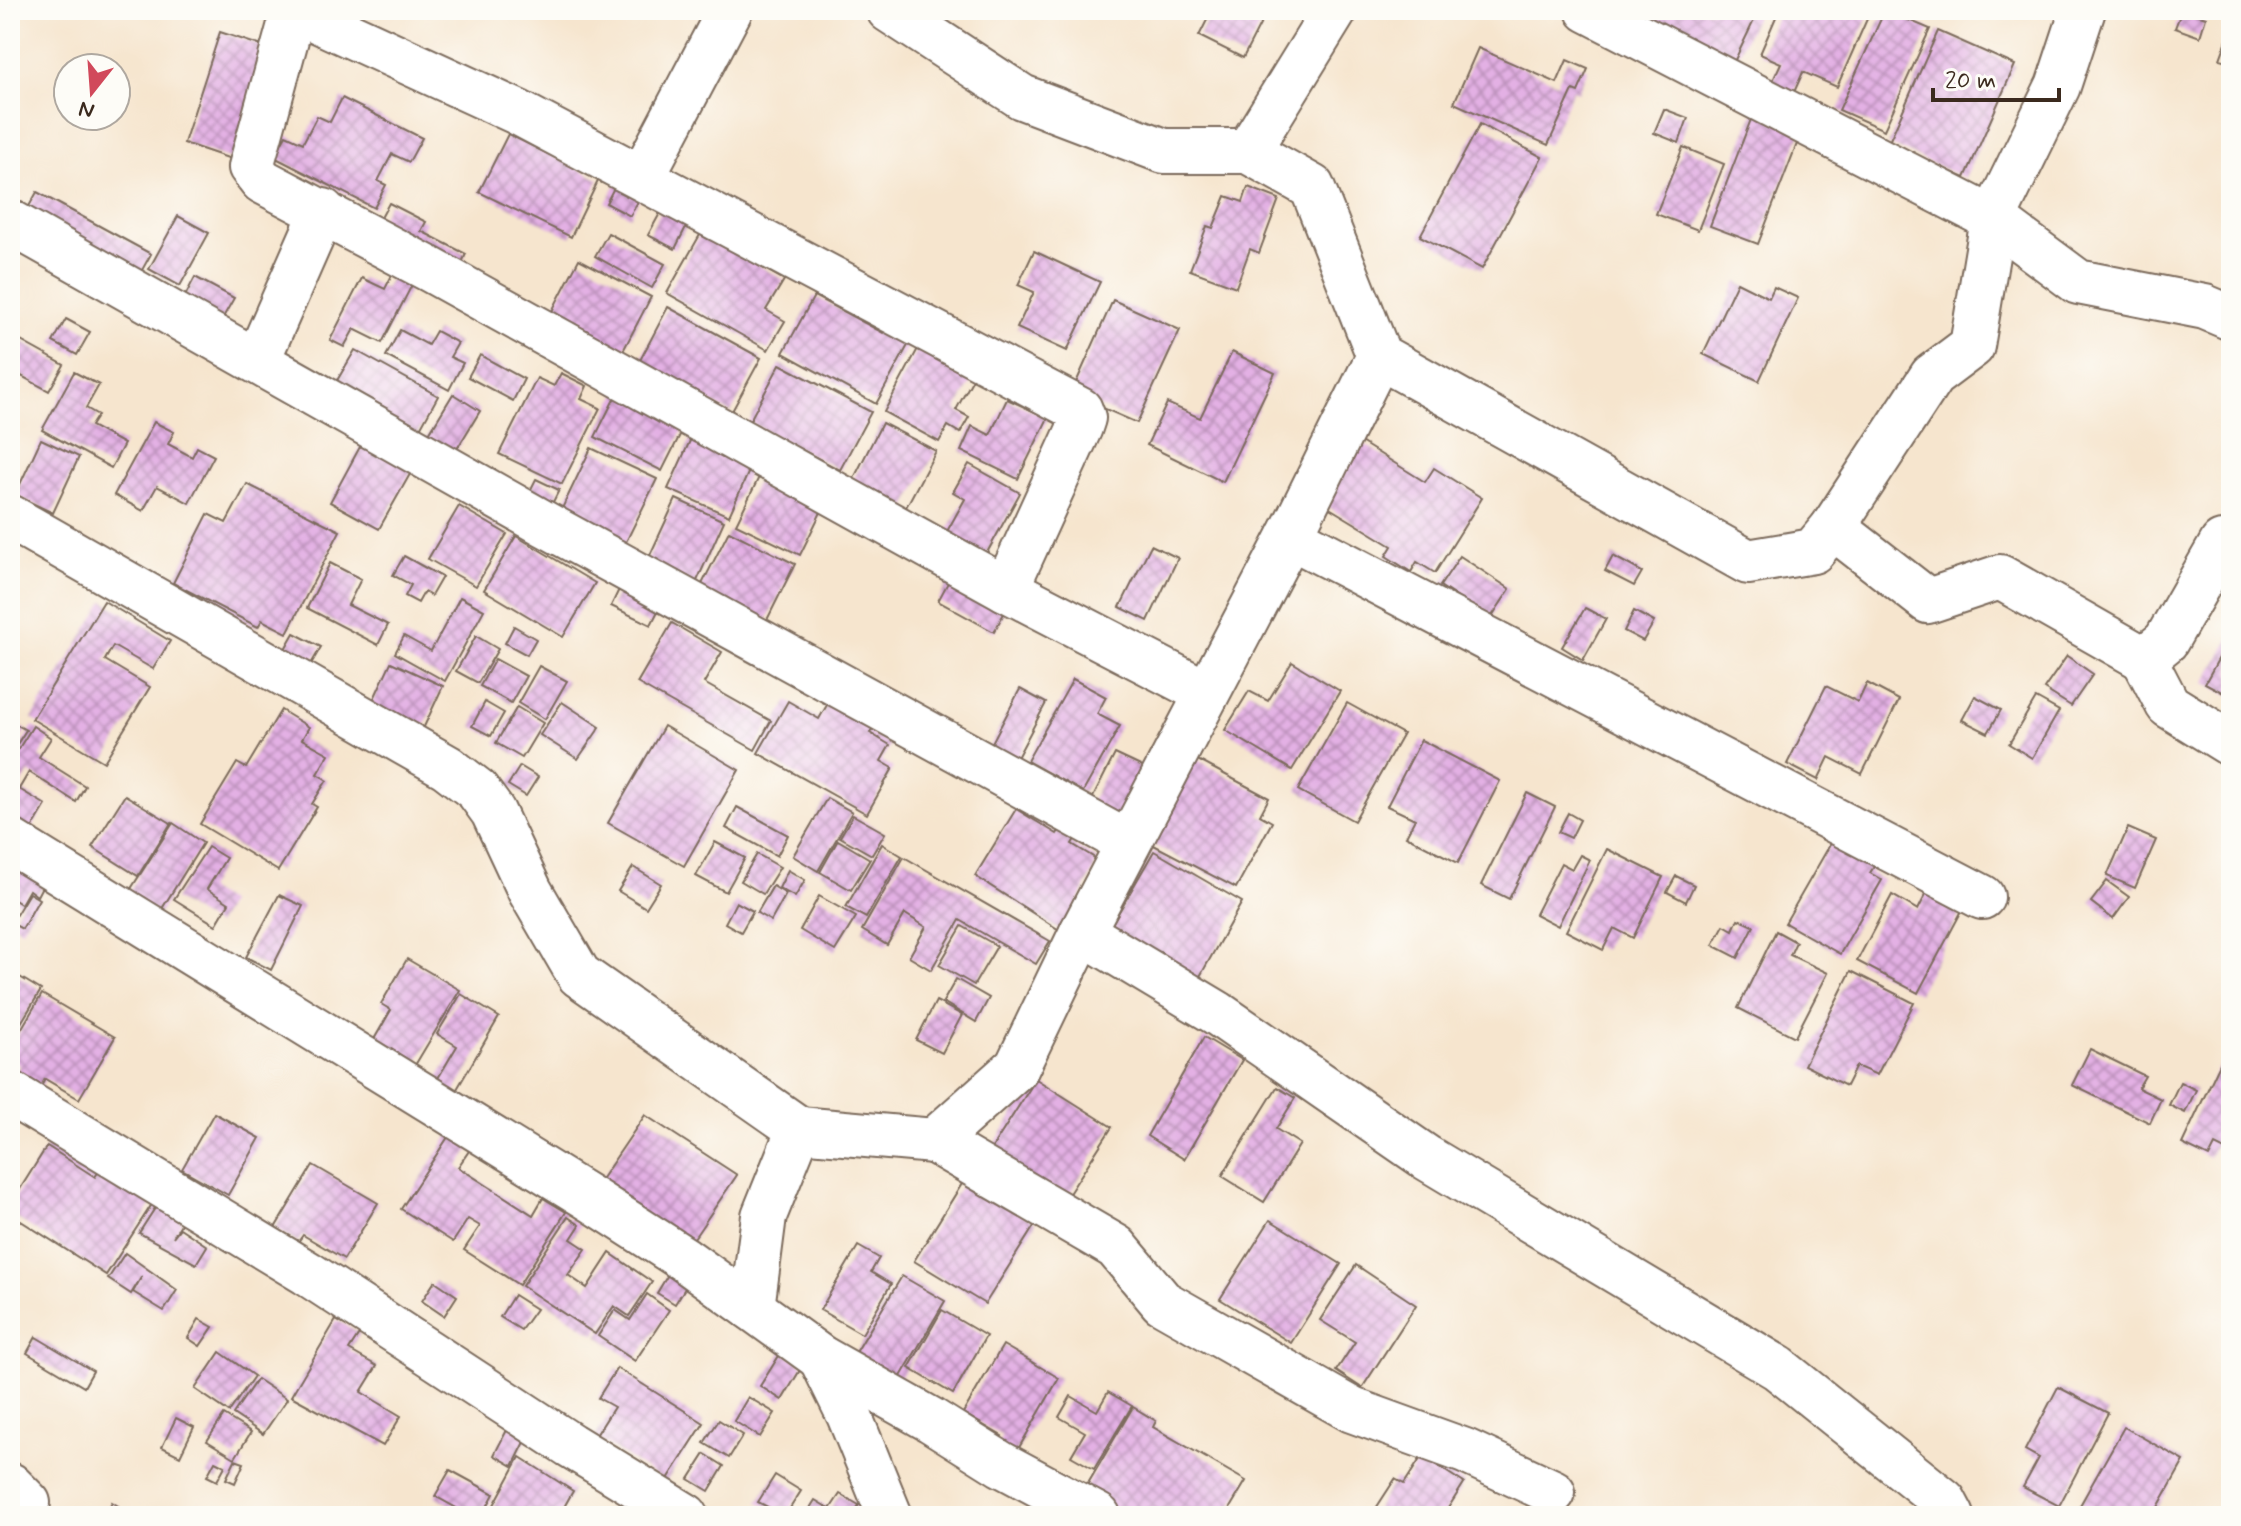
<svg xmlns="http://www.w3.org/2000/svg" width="2241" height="1526" font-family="Mynerve,sans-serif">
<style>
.building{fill:url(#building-cross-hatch)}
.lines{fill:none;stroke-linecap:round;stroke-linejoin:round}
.street-casing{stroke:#7c6b5c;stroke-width:48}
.street{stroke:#fff;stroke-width:44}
</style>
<defs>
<pattern id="building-cross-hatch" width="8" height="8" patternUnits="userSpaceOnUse" patternTransform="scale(2)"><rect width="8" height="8" fill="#e3b0e4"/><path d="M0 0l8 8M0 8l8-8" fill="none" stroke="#b98fb8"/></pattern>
</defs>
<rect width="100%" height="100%" fill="#fdfcf7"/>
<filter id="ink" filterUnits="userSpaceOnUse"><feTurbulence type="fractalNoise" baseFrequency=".0125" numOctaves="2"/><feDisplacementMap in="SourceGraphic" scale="16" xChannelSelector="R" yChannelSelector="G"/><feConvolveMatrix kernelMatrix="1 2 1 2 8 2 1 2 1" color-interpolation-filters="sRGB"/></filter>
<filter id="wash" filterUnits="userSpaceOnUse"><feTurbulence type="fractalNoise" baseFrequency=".006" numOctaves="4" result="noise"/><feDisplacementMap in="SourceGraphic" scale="32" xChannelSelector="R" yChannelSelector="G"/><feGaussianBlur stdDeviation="1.8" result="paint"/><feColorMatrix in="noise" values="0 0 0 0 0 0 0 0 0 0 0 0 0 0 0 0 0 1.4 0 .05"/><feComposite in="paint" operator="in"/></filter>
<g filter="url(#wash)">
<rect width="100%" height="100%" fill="#f6e5ce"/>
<g id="blocks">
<g class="building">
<polygon points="1212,10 1255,10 1265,15 1243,58 1199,36"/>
<polygon points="1622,10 1759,10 1734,62"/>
<polygon points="1779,10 1871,10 1837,87 1803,72 1791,99 1769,89 1781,63 1760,54"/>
<polygon points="1885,10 1930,29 1884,130 1839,110"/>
<polygon points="2182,10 2206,17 2200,37 2175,28"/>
<polygon points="2231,29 2231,62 2220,59"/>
<polygon points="1938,31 2015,65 1965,178 1888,144"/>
<polygon points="220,32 271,49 234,160 184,143"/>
<polygon points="1478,48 1557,83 1567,60 1588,69 1578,92 1573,90 1548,145 1454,103"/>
<polygon points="342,98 422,138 409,162 392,154 378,181 386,185 374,208 274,157 286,135 303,143 317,116 330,122"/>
<polygon points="1664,109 1688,118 1679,143 1654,133"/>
<polygon points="1755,109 1803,128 1758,244 1710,226"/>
<polygon points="1480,124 1542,157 1482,269 1420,236"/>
<polygon points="508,134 599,179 571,237 479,192"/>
<polygon points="1683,147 1724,164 1698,230 1656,214"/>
<polygon points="617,182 641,196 630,216 606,203"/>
<polygon points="1248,187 1279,199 1259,253 1250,249 1236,287 1190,270 1207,226 1213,228 1226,196 1243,202"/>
<polygon points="37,192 151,254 137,279 23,217"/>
<polygon points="389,203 426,222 421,231 466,254 458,271 376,227"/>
<polygon points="664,206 690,219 675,249 648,235"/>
<polygon points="178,216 209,233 180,286 149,269"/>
<polygon points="608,233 665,264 652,288 595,256"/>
<polygon points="701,233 784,280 766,310 785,321 768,350 667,293"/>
<polygon points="1034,251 1100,282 1067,351 1017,328 1034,292 1018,285"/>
<polygon points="579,259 651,297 622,353 550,315"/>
<polygon points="393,273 413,283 382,343 354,329 344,347 330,340 362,278 385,289"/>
<polygon points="195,277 234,298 221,321 183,300"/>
<polygon points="1737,282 1769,298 1774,287 1798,298 1759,381 1703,354"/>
<polygon points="814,296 883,333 887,325 912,338 876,404 783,353"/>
<polygon points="1113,300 1180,330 1137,423 1071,394"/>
<polygon points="668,307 761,358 731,413 638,364"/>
<polygon points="66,319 90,332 77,355 53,342"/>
<polygon points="400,330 428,345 436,331 458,343 450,357 463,363 449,390 386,356"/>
<polygon points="10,335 64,365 49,391 10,370"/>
<polygon points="921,343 976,373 956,410 969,417 960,433 948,426 939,442 884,412"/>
<polygon points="355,350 438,396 416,436 332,389"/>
<polygon points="1232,352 1275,373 1223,482 1147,445 1167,403 1200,418"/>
<polygon points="480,355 524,379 513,401 468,377"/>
<polygon points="780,364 871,412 840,470 749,422"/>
<polygon points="74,372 99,385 86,408 98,415 91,426 124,444 111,468 42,430"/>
<polygon points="561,373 587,386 581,399 600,408 562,484 499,454 537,378 554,386"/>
<polygon points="619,389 686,423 662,471 595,437"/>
<polygon points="453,394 480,411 452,457 425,440"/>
<polygon points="1007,399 1048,418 1018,479 961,451 972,426 990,435"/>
<polygon points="154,422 174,432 168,444 192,457 197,447 214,456 189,503 157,486 143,511 114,495"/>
<polygon points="882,423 936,451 904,511 851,484"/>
<polygon points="368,432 418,460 379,529 330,502"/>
<polygon points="693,434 753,462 729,516 668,489"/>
<polygon points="41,439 79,457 53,513 15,495"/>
<polygon points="1356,439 1425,482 1434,468 1482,498 1435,573 1417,562 1411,572 1386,556 1392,546 1318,501"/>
<polygon points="591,448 657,479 621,552 556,521"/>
<polygon points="969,464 1020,493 984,558 945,535 965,499 953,492"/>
<polygon points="760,475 824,506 800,555 736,524"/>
<polygon points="536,479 559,490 548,512 525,501"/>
<polygon points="247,484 340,531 287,633 262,620 258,627 173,583 208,514 226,523"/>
<polygon points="676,499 724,521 693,590 644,568"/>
<polygon points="459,506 507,534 476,586 428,559"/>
<polygon points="729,531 795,564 764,626 698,592"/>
<polygon points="516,536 595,583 563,637 484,590"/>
<polygon points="1151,545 1178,558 1148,621 1120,607"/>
<polygon points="404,556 442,577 431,596 424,592 418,603 405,596 411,585 393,575"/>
<polygon points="1460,556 1510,589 1490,619 1440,586"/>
<polygon points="1613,556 1642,572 1634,586 1605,571"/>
<polygon points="330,563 361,579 348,605 388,625 378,645 307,608"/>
<polygon points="952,575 1009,604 994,632 938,601"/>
<polygon points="624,579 664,599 651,625 611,606"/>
<polygon points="460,597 484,610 445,681 395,653 404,636 431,651"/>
<polygon points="104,601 170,641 153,669 113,646 105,660 150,687 104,762 32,719"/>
<polygon points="1585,608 1606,619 1583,660 1562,647"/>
<polygon points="1634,611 1654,622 1643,641 1624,631"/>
<polygon points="672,623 722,652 704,683 771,721 755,750 637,683"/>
<polygon points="514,626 536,639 527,655 505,643"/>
<polygon points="294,633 321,647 307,671 281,656"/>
<polygon points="476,636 498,649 478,683 456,671"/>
<polygon points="2231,636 2231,697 2205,683"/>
<polygon points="2067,656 2093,674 2071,706 2044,689"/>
<polygon points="495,659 526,676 511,703 480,686"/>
<polygon points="391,662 443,686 423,729 371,705"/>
<polygon points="1292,662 1340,691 1292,770 1225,730 1249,691 1268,701"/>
<polygon points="539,666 567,681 545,719 518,703"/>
<polygon points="1073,679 1106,697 1097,714 1120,726 1083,792 1027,761"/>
<polygon points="1867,683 1899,700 1862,774 1829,757 1818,780 1787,764 1826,686 1858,702"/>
<polygon points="1020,689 1046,703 1011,769 985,756"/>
<polygon points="1975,696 2001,710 1988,733 1962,720"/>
<polygon points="831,698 876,723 870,733 890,745 881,761 893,768 867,814 758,753 788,701 819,719"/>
<polygon points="2036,698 2059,711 2032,758 2009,744"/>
<polygon points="485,702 504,713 491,736 472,726"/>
<polygon points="562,702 600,727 578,759 540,735"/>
<polygon points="1347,703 1403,734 1354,821 1298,790"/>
<polygon points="517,707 543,723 522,758 496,743"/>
<polygon points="281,710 309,727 302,739 329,754 317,774 327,780 312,804 317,807 278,871 200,824 237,763 246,768"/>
<polygon points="10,721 26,730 10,755"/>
<polygon points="33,726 51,738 39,757 85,786 76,802 29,772 19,789 46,805 28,835 10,824 10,762"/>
<polygon points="664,726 739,770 684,866 608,823"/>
<polygon points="1421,740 1500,781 1458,863 1406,836 1415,819 1387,806"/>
<polygon points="1115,754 1149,770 1119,830 1085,813"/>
<polygon points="1192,757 1269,798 1260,815 1272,822 1236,888 1146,841"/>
<polygon points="520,766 538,777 526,796 508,785"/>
<polygon points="1527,793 1555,807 1509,899 1481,885"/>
<polygon points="125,795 171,823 138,876 92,847"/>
<polygon points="827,798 852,812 818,871 793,856"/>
<polygon points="737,807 788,835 777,856 726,828"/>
<polygon points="1016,809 1057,834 1063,825 1078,834 1072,844 1098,860 1064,933 975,876"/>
<polygon points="1568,813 1580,820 1571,838 1558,832"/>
<polygon points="853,815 885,833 872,855 840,837"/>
<polygon points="173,823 203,843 158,915 127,895"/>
<polygon points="2128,828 2156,840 2135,888 2107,876"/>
<polygon points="1835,836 1878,860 1870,873 1882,880 1840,954 1785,923"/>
<polygon points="838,840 870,859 851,890 820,872"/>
<polygon points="715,842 745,858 726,892 696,876"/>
<polygon points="882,844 902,856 866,918 846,907"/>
<polygon points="208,847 226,858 207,889 229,903 216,925 174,899"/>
<polygon points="1607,849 1663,877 1633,938 1614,928 1603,950 1566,931"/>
<polygon points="1154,851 1242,902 1194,987 1105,936"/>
<polygon points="757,854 780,867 763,894 741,881"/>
<polygon points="1580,855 1590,860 1558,926 1535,914 1561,863 1572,869"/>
<polygon points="904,857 1050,941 1036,964 960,920 931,970 909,957 926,927 905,914 887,945 862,930"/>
<polygon points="10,858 46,879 37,896 29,890 21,904 10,897"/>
<polygon points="633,867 661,884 646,908 618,891"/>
<polygon points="788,870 805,880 795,897 779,888"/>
<polygon points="1676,876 1694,885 1686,902 1667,892"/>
<polygon points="2107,881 2129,897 2113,919 2091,902"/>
<polygon points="1931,884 1966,903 1918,993 1857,961 1892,895 1918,910"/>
<polygon points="773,886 786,894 771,921 757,913"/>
<polygon points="29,893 39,899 22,929 11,923"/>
<polygon points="279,895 303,906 271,970 246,957"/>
<polygon points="819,896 856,917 835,951 800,930"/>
<polygon points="736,902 753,911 741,932 725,923"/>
<polygon points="1738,919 1754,926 1738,958 1713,945 1724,925 1733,930"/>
<polygon points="962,926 997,946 974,985 939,965"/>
<polygon points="1776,931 1796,942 1790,955 1828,973 1795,1037 1738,1008"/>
<polygon points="407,959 460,990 411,1072 369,1048 391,1010 381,1004"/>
<polygon points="10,971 41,990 10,1041"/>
<polygon points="1851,971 1914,1003 1877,1075 1856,1066 1846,1086 1804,1065"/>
<polygon points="956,979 989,998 976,1022 943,1002"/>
<polygon points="42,994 115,1037 79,1099 45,1079 38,1092 13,1077 20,1065 10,1059 10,1048"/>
<polygon points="461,994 499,1017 453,1096 434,1085 457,1046 437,1034"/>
<polygon points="936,1001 962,1015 942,1053 916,1040"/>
<polygon points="1204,1037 1242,1060 1184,1159 1147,1136"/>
<polygon points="2090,1049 2145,1076 2138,1088 2161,1099 2150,1123 2072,1085"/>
<polygon points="2224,1055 2231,1059 2231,1153 2215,1145 2209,1157 2182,1144"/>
<polygon points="1036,1079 1112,1127 1061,1206 985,1159"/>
<polygon points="2180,1082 2196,1090 2185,1113 2169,1105"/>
<polygon points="1277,1087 1295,1098 1276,1129 1300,1144 1264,1202 1222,1176"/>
<polygon points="214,1113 260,1138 228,1195 182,1169"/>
<polygon points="645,1115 737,1175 688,1247 596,1187"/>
<polygon points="452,1131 473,1145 458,1167 533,1215 543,1198 566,1212 519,1285 464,1250 480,1226 468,1219 453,1242 401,1209"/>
<polygon points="47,1146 95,1177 101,1168 154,1201 106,1275 10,1214 10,1205"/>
<polygon points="313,1165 378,1203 344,1259 303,1235 298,1242 275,1228"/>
<polygon points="965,1179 1036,1223 985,1304 914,1261"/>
<polygon points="157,1205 182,1222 173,1237 180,1228 207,1246 196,1264 139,1233"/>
<polygon points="568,1217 580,1225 571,1239 586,1249 568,1275 587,1288 610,1253 652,1282 629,1316 614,1306 595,1334 522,1286"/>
<polygon points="1270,1220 1341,1264 1291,1343 1220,1299"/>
<polygon points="858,1246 879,1258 871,1272 891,1284 862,1334 820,1310"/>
<polygon points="125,1253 177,1290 164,1311 133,1292 142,1276 131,1294 108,1279"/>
<polygon points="1356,1265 1416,1305 1362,1388 1336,1371 1355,1342 1320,1320"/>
<polygon points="669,1273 687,1285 675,1304 657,1293"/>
<polygon points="902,1276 945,1301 899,1380 855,1354"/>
<polygon points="435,1281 457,1296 444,1316 422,1301"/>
<polygon points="647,1294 669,1310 635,1361 598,1336 615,1310 630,1320"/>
<polygon points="514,1295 536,1309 521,1330 500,1317"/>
<polygon points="942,1310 986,1336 953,1394 909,1368"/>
<polygon points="199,1319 213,1327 200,1346 188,1338"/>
<polygon points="336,1320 360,1333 349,1350 377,1366 361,1392 401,1416 383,1446 291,1396"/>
<polygon points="36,1337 93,1371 84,1387 27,1353"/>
<polygon points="1003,1345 1059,1378 1013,1458 996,1447 1002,1436 963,1413"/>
<polygon points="782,1351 803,1365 782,1400 760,1386"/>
<polygon points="220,1352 254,1376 229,1412 195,1389"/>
<polygon points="617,1368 704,1423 666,1482 595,1437 614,1407 598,1398"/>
<polygon points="257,1379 287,1399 263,1434 233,1414"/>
<polygon points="2058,1387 2108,1413 2059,1506 2023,1487 2039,1458 2025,1450"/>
<polygon points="1108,1392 1132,1406 1094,1469 1071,1456 1085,1432 1059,1417 1071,1396 1097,1411"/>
<polygon points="748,1397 775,1413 760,1437 734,1421"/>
<polygon points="1133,1407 1156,1421 1153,1427 1246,1481 1225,1516 1124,1516 1083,1492"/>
<polygon points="224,1415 251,1432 235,1458 207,1441"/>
<polygon points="176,1418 194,1427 180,1456 162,1447"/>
<polygon points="719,1420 743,1435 729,1458 704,1443"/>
<polygon points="509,1426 528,1436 513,1466 494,1455"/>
<polygon points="2124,1427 2184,1461 2153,1516 2074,1516"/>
<polygon points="705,1454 724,1466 709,1491 689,1479"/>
<polygon points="1422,1456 1464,1483 1443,1516 1371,1516 1395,1479 1404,1484"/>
<polygon points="520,1457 573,1491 559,1516 488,1516"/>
<polygon points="235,1460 244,1463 235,1483 226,1479"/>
<polygon points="215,1461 225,1466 217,1481 207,1476"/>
<polygon points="450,1470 494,1494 482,1516 471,1516 435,1496"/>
<polygon points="775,1475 801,1491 785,1516 758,1502"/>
<polygon points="840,1494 859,1505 852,1516 805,1516 815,1500 830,1509"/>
<polygon points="112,1502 134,1516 104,1516"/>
</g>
</g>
</g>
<g filter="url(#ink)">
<use href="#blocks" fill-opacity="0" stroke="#7c6b5c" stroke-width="2"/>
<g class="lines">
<defs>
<g id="street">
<polyline points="294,10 251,167 262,181 431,270 1006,589 1205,692"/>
<polyline points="295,10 517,112 1080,410 1083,418 1080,427 1006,589"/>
<polyline points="889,10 1022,97 1164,151 1248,151 1312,187 1379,356 1748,562 1813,551 1833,527 1928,601 2000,577 2144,659 2166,641 2222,543 2231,545"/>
<polyline points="1588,10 1993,219 2078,282 2205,307 2231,318"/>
<polyline points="1248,151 1335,10"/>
<polyline points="642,177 730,10"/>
<polyline points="10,222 545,524 1126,842"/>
<polyline points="1379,356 1290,536 1082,932 1217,1013 1427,1158 1778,1368 1944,1501 1952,1516"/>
<polyline points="258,359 323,211"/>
<polyline points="10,517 447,767 477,790 493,812 530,891 579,975 799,1129 764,1216 752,1308"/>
<polyline points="1833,527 1932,376 1972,346 1993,219 2058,86 2083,10"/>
<polyline points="1290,536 1982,897"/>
<polyline points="2144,659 2168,705 2231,744"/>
<polyline points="10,841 594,1201 684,1259 821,1358 931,1420 1001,1464 1098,1516"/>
<polyline points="10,1093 307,1273 570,1445 686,1516"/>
<polyline points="799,1129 934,1141 1017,1067 1082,932"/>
<polyline points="934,1141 1116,1247 1162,1302 1352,1410 1465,1451 1553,1492"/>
<polyline points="821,1358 849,1415 890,1516"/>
<polyline points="10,1485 28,1503 22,1516"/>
</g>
</defs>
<use href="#street" class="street-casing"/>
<use href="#street" class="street"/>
</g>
</g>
<rect width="2241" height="1526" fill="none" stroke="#fdfcf7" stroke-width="40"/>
<g transform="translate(92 92) rotate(197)"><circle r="38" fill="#fdfcf7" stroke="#afa8a0" stroke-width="2"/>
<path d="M0-6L14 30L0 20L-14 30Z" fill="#d1495b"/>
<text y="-12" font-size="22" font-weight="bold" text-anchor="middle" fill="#3b2a1e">N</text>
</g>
<path d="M1933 88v12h126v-12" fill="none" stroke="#3b2a1e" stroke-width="4"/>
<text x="1945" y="88" font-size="24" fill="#3b2a1e" stroke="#fdfcf7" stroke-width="6" paint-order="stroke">20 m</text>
</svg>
